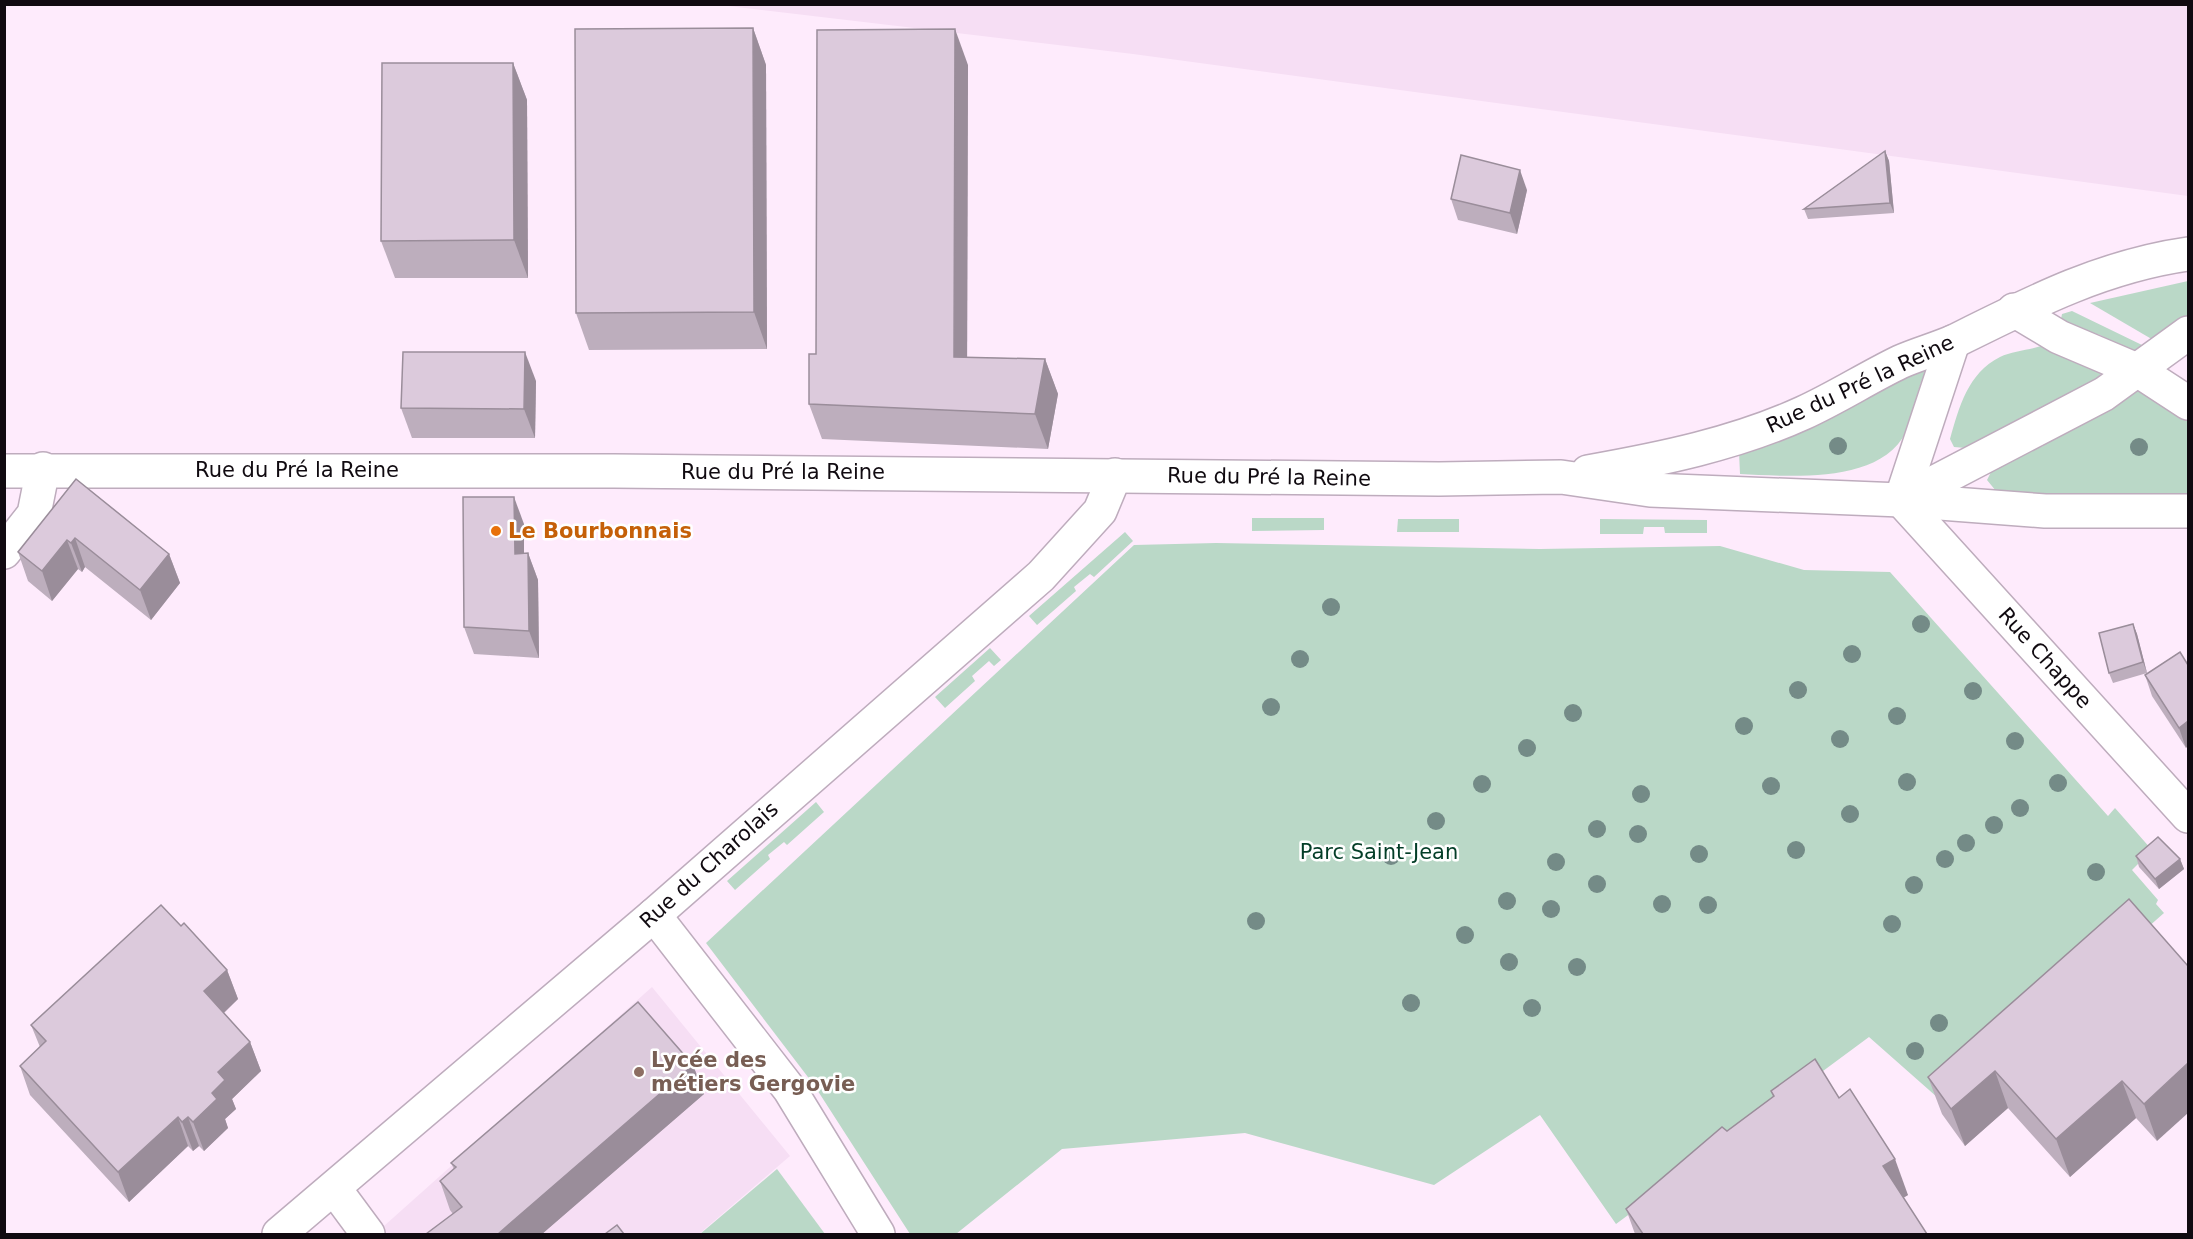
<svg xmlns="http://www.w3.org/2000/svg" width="2193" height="1239" font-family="'DejaVu Sans',sans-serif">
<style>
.built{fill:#f6def4}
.green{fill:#bad8c7}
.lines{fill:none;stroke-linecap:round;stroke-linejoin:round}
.minor-casing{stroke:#beacbd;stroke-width:36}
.major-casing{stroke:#beacbd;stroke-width:36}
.minor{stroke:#fff;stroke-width:33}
.major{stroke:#fff;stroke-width:33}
.tree{fill:#748b87}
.wall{fill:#bdaebd}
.shaded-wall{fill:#9a8d9a}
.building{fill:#dccadc;stroke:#9a8d9a;stroke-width:1.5}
.food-dot{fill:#e8710a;stroke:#fff;stroke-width:2}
.education-dot{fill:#8d6e63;stroke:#fff;stroke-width:2}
.labels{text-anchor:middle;stroke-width:5;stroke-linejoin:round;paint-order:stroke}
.street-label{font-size:21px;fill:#100a10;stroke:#fff}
.food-label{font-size:21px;font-weight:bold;fill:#c56008;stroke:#fff;text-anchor:start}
.park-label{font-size:21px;fill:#033d27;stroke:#fff}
.education-label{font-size:21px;font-weight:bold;fill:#785e54;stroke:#fff;text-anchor:start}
</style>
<rect width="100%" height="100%" fill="#feebfc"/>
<g class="built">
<polygon points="720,5 2188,5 2188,196 1133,54"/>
<polygon points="652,987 790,1156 699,1234 375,1234"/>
</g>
<g class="green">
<polygon points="2188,281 2188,316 2155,341 2090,303"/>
<polygon points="2072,311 2142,345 2134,353 2100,335 2065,325 2061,319 2062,314"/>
<path d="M2041 346 2097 365 2104 371 2084 391 1966 448 1954 447 1950 439C1959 407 1968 373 2000 357 2012 351 2029 350 2041 346Z"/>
<path d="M1917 362 1928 367C1916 387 1916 411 1906 432 1880 485 1788 476 1740 474L1739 452Z"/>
<polygon points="2132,389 2142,391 2188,421 2188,497 2007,493 1996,491 1987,480 1994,466 2043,446"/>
<polygon points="1252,518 1324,518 1324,530 1252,531"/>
<polygon points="1398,519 1459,519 1459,532 1397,532"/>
<polygon points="1600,519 1707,520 1707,533 1665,533 1664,527 1644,527 1643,534 1600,534"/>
<polygon points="1125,532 1133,541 1094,577 1090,574 1074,587 1076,591 1037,625 1029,616"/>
<polygon points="1216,543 1540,549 1720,546 1804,570 1890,572 2108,816 2115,808 2152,850 2132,870 2158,900 2156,904 2164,913 1946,1105 1869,1037 1616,1224 1540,1115 1434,1185 1245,1133 1062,1149 956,1234 910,1234 814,1085 706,943 1134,545"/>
<polygon points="990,648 1001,660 994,666 989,661 972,676 975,681 945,708 935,697"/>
<polygon points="816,802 824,812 787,845 784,842 768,855 770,859 735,890 727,881"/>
<polygon points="777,1169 825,1234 700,1234"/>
</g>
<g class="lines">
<defs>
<g id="minor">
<polyline points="2014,310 2059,337 2139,371 2188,403"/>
<polyline points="1901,500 2188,816"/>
<polyline points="1901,500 2045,511 2188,511"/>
<polyline points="1901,500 1953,342"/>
<polyline points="4,552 34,514 43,469"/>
<polyline points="654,915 790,1090 878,1234"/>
<polyline points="334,1188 368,1234"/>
<polyline points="279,1234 654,915 1041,576 1100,511 1115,475"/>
</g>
<g id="major">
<polyline points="4,471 614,471 1439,479 1561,477 1650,490 1901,500 2104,394 2188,333"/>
<path d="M1588 472C1661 459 1735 444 1803 413 1836 398 1867 378 1900 362 1918 354 1937 349 1955 341 2031 303 2103 266 2188 254"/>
</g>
</defs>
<use href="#minor" class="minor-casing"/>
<use href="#major" class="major-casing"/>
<use href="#minor" class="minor"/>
<use href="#major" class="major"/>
</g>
<g class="tree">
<circle cx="1838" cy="446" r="9"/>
<circle cx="2139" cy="447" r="9"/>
<circle cx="1331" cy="607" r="9"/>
<circle cx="1921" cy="624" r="9"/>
<circle cx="1852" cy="654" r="9"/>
<circle cx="1300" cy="659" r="9"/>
<circle cx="1798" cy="690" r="9"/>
<circle cx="1973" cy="691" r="9"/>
<circle cx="1271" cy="707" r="9"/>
<circle cx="1573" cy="713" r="9"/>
<circle cx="1897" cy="716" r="9"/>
<circle cx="1744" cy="726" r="9"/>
<circle cx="1840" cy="739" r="9"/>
<circle cx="2015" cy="741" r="9"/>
<circle cx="1527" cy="748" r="9"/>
<circle cx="1907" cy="782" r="9"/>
<circle cx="2058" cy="783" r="9"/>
<circle cx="1482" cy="784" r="9"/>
<circle cx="1771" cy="786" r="9"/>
<circle cx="1641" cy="794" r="9"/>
<circle cx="2020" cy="808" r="9"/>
<circle cx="1850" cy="814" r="9"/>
<circle cx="1436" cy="821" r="9"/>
<circle cx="1994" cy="825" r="9"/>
<circle cx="1597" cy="829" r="9"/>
<circle cx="1638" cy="834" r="9"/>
<circle cx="1966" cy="843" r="9"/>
<circle cx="1796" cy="850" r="9"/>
<circle cx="1699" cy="854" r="9"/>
<circle cx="1391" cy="856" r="9"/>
<circle cx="1945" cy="859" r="9"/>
<circle cx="1556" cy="862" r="9"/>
<circle cx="2096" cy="872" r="9"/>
<circle cx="1597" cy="884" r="9"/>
<circle cx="1914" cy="885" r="9"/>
<circle cx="1507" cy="901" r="9"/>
<circle cx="1662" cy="904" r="9"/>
<circle cx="1708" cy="905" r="9"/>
<circle cx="1551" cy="909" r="9"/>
<circle cx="1256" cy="921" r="9"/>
<circle cx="1892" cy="924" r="9"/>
<circle cx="1465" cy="935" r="9"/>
<circle cx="1509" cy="962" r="9"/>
<circle cx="1577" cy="967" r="9"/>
<circle cx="1411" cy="1003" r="9"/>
<circle cx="1532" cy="1008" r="9"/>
<circle cx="1939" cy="1023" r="9"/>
<circle cx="1915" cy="1051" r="9"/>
</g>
<g class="wall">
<polygon points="753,28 766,65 767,349 589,350 576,313"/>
<polygon points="513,63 527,100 528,278 395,278 381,241"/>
<polygon points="968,65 967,357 1045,359 1058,394 1048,449 822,439 809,404 816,354"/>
<polygon points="1885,151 1889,161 1894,213 1808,219 1804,209"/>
<polygon points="1527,190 1517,234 1458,220 1451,199"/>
<polygon points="536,381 535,438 412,438 401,408"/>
<polygon points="76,479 169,554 180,583 151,620 85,567 82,572 78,569 52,601 28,581 18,552"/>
<polygon points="524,524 524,553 528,553 538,580 539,658 474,654 464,627"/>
<polygon points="2133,624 2137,634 2147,673 2113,683 2109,673"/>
<polygon points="2180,652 2186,748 2152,696 2145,675"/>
<polygon points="2136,856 2180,859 2184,869 2159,889 2139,867"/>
<polygon points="2129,899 2157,1141 2136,1118 2070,1177 2008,1108 1965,1146 1942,1114 1928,1077"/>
<polygon points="181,926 227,970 238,999 224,1013 250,1042 261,1071 232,1099 236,1109 225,1119 228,1128 204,1151 199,1146 193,1151 188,1146 129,1202 30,1095 20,1066 40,1047 31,1025"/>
<polygon points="693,1065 704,1094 542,1234 426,1234 453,1214 450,1210 440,1181 454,1169 451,1163"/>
<polygon points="1771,1091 1839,1098 1908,1195 1903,1198 1927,1234 1635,1234 1626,1209 1727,1131 1773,1097"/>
</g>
<g class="shaded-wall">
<polygon points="753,28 766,65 767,349 754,312"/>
<polygon points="955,29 968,65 967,392 954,357"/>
<polygon points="513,63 527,100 528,278 514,240"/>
<polygon points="1885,151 1889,161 1894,213 1890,203"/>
<polygon points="1520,170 1527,190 1517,234 1510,213"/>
<polygon points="525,352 536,381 535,438 524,409"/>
<polygon points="1045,359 1058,394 1048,449 1035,414"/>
<polygon points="514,497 524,524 524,581 515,554"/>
<polygon points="75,538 85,567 82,572 71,543"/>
<polygon points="67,540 78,569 52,601 42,571"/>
<polygon points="528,553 538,580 539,658 529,631"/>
<polygon points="169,554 180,583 151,620 140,590"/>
<polygon points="2133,624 2137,634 2147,673 2143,662"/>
<polygon points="2188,721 2188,746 2186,748 2179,728"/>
<polygon points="2180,859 2184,869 2159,889 2155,879"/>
<polygon points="227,970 238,999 215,1021 204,991"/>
<polygon points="250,1042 261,1071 232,1099 236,1109 225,1119 228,1128 204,1151 193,1122 212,1093 218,1072"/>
<polygon points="2188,1063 2188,1113 2157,1141 2144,1104"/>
<polygon points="693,1065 704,1094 542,1234 498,1234"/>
<polygon points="1995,1071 2008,1108 1965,1146 1951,1109"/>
<polygon points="2122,1081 2136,1118 2070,1177 2056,1139"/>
<polygon points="178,1117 188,1146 129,1202 118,1172"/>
<polygon points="188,1117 199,1146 193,1151 182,1122"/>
<polygon points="1895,1159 1908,1195 1896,1202 1883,1166"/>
</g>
<g class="building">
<polygon points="753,28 754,312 576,313 575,29"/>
<polygon points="955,29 954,357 1045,359 1035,414 809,404 809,354 816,354 817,30"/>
<polygon points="382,63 513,63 514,240 381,241"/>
<polygon points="1885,151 1890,203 1804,209"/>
<polygon points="1461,155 1520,170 1510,213 1451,199"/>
<polygon points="403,352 525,352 524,409 401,408"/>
<polygon points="76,479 169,554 140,590 75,538 71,543 67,540 42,571 18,552"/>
<polygon points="463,497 514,497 515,554 528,553 529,631 464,627"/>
<polygon points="2133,624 2143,662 2109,673 2099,633"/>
<polygon points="2180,652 2188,665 2188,721 2179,728 2145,675"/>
<polygon points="2158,837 2180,859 2155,879 2136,856"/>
<polygon points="2129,899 2188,966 2188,1063 2144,1104 2122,1081 2056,1139 1995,1071 1951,1109 1928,1077"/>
<polygon points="161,905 181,926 184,923 227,970 204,991 250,1042 218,1072 225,1080 212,1093 217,1099 193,1122 188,1117 182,1122 178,1117 118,1172 20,1066 46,1041 31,1025"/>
<polygon points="638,1002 693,1065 498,1234 426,1234 462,1207 440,1181 456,1167 451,1163"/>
<polygon points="1815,1059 1839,1098 1850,1089 1895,1159 1883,1166 1927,1234 1643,1234 1626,1209 1722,1127 1727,1131 1774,1096 1771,1091"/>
<polygon points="617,1225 624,1234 605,1234"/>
</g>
<circle class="food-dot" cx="496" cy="531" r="6"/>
<circle class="education-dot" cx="639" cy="1072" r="6"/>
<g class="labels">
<g class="street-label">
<text transform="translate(1860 384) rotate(-25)" y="7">Rue du Pré la Reine</text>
<text x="297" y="477">Rue du Pré la Reine</text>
<text x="783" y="479">Rue du Pré la Reine</text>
<text transform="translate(1269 477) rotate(1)" y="7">Rue du Pré la Reine</text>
<text transform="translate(2045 658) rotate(48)" y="7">Rue Chappe</text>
<text transform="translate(709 865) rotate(-42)" y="7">Rue du Charolais</text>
</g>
<g class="food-label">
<text x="508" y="538">Le Bourbonnais</text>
</g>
<g class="park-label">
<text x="1379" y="859">Parc Saint-Jean</text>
</g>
<g class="education-label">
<text x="651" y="1067">Lycée des<tspan x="651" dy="24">métiers Gergovie</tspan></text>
</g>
</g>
<rect width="2193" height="1239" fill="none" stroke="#100a10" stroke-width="12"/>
</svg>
